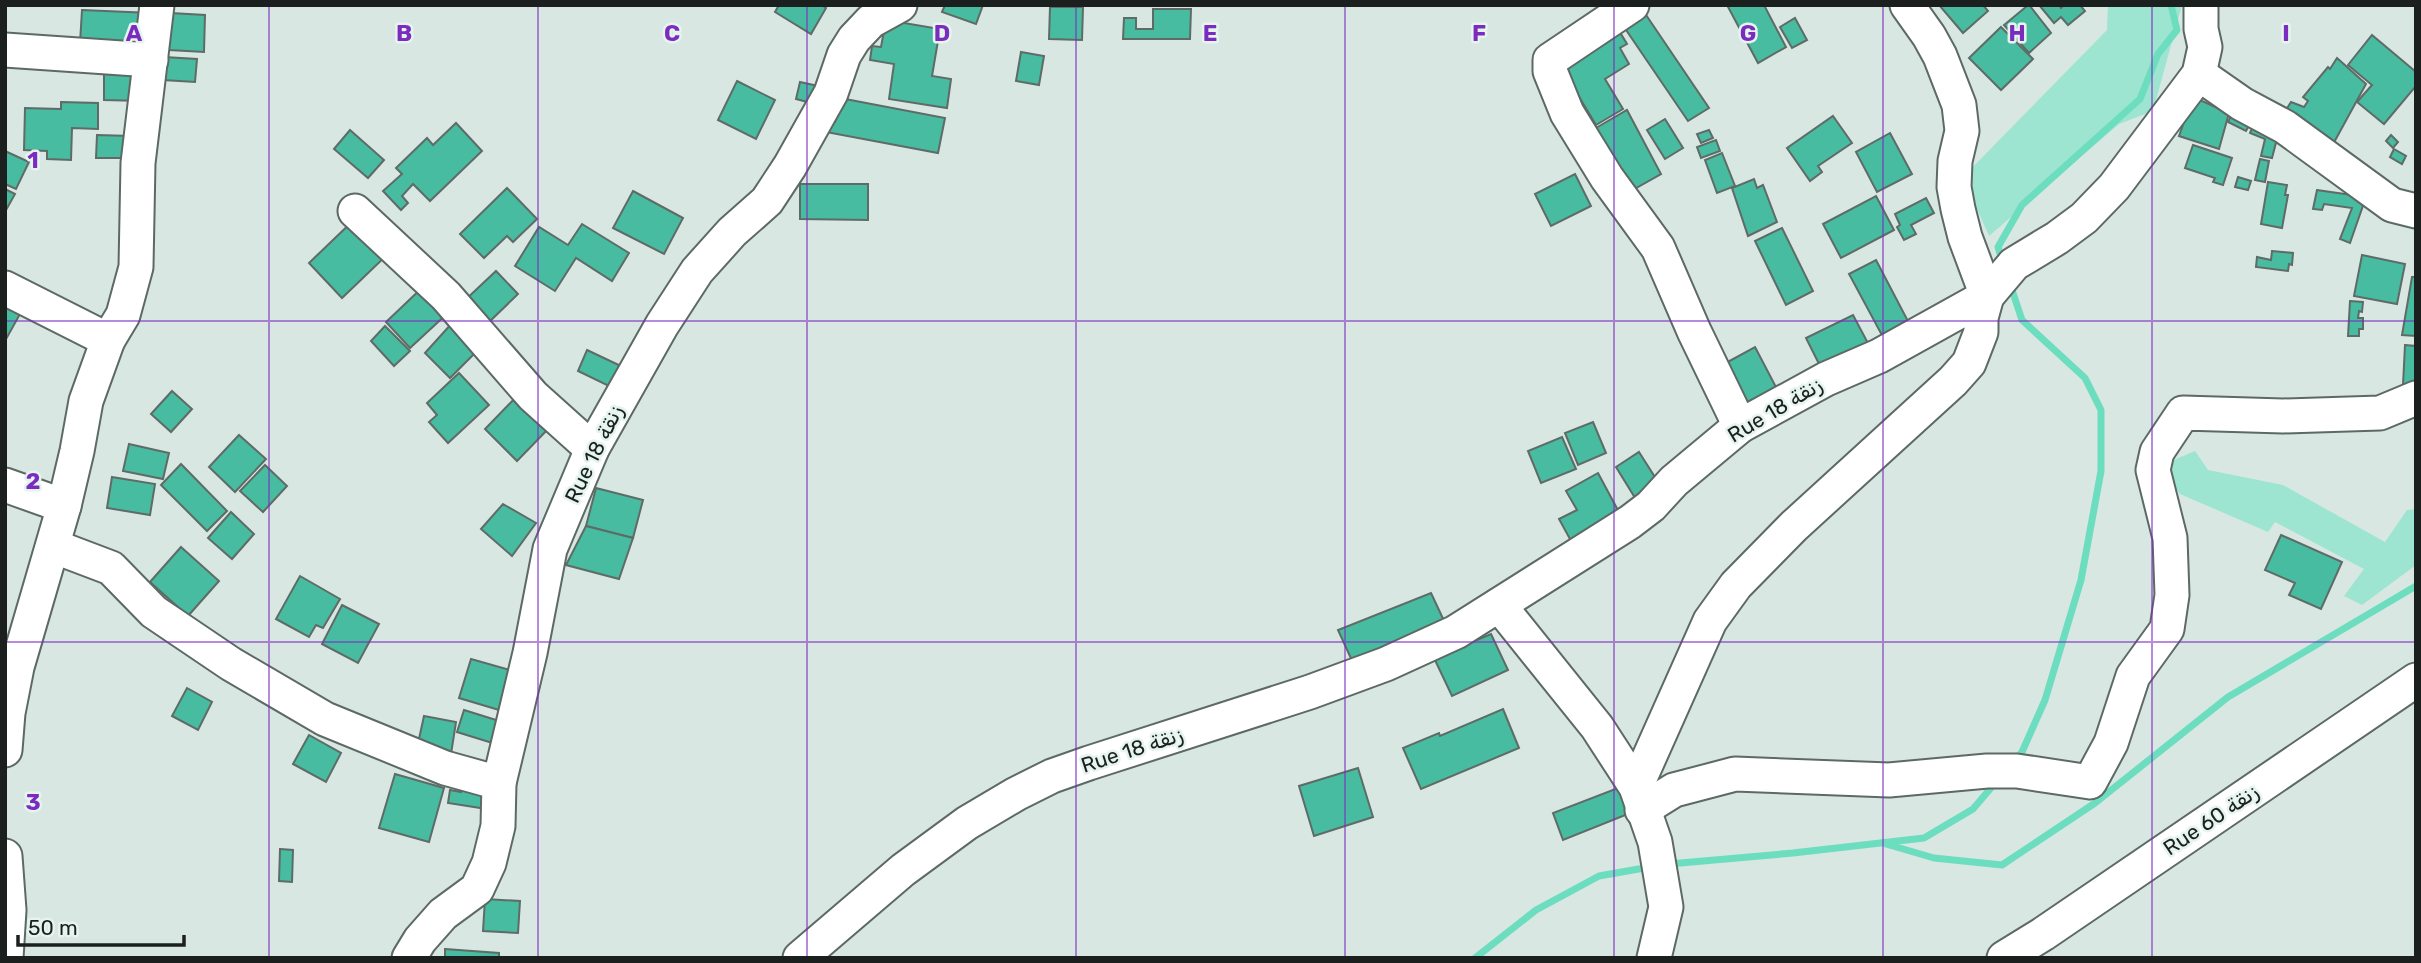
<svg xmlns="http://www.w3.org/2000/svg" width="2421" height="963" font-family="Rubik,'Noto Naskh Arabic',sans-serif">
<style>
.green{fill:#9de5d0}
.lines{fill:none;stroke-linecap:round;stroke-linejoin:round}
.stream{stroke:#6dddc0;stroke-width:7}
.building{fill:#48bca0;stroke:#5e6b67;stroke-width:2}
.minor-casing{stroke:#5c6964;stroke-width:37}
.minor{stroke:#fff;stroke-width:33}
.grid{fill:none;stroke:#7b2cbf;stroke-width:2;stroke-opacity:0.55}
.labels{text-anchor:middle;stroke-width:5;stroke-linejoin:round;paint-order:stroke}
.street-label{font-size:21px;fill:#1b201f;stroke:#e5f4ef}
.grid-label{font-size:23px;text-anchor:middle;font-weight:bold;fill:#7b2cbf;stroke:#e5f4ef;stroke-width:5;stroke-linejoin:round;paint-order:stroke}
</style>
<rect width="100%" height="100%" fill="#d8e7e2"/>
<g class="green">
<polygon points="2108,5 2182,5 2153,111 2119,124 1989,236 1963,177 2107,30"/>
<polygon points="2195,451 2208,470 2283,485 2385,542 2407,510 2416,509 2416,565 2362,605 2344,596 2364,569 2275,522 2268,532 2180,494 2159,466"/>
</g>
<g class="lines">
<g class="stream">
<polyline points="2003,263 1998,247 2022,205 2140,99 2158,54 2177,30 2171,5"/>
<polyline points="2010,284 2022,320 2085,378 2101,410 2101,471 2081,580 2045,700 2022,752 2015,760"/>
<polyline points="1886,844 1934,858 2002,865 2095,803 2228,697 2416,586"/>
<polyline points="1669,864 1793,853 1924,838 1973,809 1996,782"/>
<polyline points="1475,958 1536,910 1599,876 1650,867"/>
</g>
</g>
<g class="building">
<polygon points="779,5 822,5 826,8 811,34 775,12"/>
<polygon points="945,5 983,5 976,24 942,12"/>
<polygon points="1727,5 1764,5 1786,47 1758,63"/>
<polygon points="1939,5 1983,5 1988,11 1963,33"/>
<polygon points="2039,5 2059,5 2061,8 2064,5 2080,5 2085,11 2068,25 2061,17 2054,23"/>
<polygon points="2027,6 2030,6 2051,33 2029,53 2004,25"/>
<polygon points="1050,7 1083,7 1082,40 1049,39"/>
<polygon points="1153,9 1191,9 1190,39 1123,39 1124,18 1136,18 1136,29 1153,29"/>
<polygon points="1642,9 1709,108 1688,121 1622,24"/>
<polygon points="82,10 151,13 150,45 80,43"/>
<polygon points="171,13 205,15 204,52 169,50"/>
<polygon points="1795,18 1807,40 1792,48 1780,27"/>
<polygon points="886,20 940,29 932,76 951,79 947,108 889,99 894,64 870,60 872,46 881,47"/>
<polygon points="2001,27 2033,59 2001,90 1969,58"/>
<polygon points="1618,29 1627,44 1620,48 1629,64 1605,79 1623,109 1596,125 1560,65"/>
<polygon points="2372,35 2416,72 2416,86 2384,124 2357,102 2372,85 2348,65"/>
<polygon points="1021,52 1044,56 1039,85 1016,81"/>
<polygon points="164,57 197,59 195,82 163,80"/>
<polygon points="2337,58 2366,84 2332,146 2282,116 2291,102 2304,107 2308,101 2303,97 2328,67 2330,69"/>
<polygon points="104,65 144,66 143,101 104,100"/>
<polygon points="737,81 775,100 756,139 718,120"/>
<polygon points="800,82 823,87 819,105 796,99"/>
<polygon points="2193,97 2229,113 2219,149 2179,136"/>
<polygon points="840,98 945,118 938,153 826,132 828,121 835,122"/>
<polygon points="61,102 98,103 98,129 72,128 71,160 47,159 47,151 24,150 25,108 61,109"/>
<polygon points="1627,110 1661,174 1631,191 1596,128"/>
<polygon points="2232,114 2251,122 2246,131 2228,122"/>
<polygon points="1833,116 1852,143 1818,166 1822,172 1810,181 1787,148"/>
<polygon points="1665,119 1683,148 1665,159 1647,130"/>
<polygon points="456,123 482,151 430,201 413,184 402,196 408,203 401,210 383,191 402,174 396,168 427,138 433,145"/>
<polygon points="2254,124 2278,135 2272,158 2261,156 2265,139 2250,133"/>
<polygon points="350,130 384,160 368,178 334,149"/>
<polygon points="1709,130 1713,138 1701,143 1697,134"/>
<polygon points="1890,133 1912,174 1877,192 1856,152"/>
<polygon points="97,135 131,136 131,158 96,158"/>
<polygon points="2391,135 2398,142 2393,148 2386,141"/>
<polygon points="1716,140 1720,151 1701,158 1697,147"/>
<polygon points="2193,145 2232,158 2223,185 2213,182 2215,178 2185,168"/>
<polygon points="2394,149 2406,156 2402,164 2390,157"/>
<polygon points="5,151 29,162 16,189 5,184"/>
<polygon points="1722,153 1735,186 1717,193 1705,160"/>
<polygon points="2260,159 2269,161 2265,182 2255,180"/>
<polygon points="1575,174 1591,206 1551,226 1535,194"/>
<polygon points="2238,177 2251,181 2248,190 2235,187"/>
<polygon points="1754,179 1757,188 1763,185 1777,222 1748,236 1732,188"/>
<polygon points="2268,182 2287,185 2285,195 2288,195 2282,228 2261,224"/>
<polygon points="800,184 868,184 868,220 800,219"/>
<polygon points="507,188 537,219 513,242 507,236 484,258 460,234"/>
<polygon points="5,189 15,194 5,212"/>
<polygon points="2317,190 2366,197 2350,243 2340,239 2352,208 2324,204 2322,210 2313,209"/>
<polygon points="633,191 683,218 664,254 613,228"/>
<polygon points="1876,196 1894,230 1841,258 1823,224"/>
<polygon points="1926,198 1934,213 1911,225 1916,234 1904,240 1897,227 1900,225 1895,214"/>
<polygon points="357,217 390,252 342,298 309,263"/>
<polygon points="582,224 629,253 612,281 576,258 555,291 515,266 539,227 568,245"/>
<polygon points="1782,228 1813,291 1786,305 1755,241"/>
<polygon points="2272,251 2293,253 2292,265 2289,264 2288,271 2256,267 2257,257 2271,260"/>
<polygon points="2362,255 2405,264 2397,304 2354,296"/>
<polygon points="1876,260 1910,325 1884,339 1849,274"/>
<polygon points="496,271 518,294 485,326 463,302"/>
<polygon points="2412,277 2416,277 2416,336 2402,335"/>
<polygon points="425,285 450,311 410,348 386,322"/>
<polygon points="2350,301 2363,302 2362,312 2359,311 2358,318 2363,318 2363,329 2359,329 2359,336 2348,336"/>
<polygon points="5,306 20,314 5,341"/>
<polygon points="1853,315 1870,347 1823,372 1806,338"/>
<polygon points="453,322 480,348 450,378 425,353"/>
<polygon points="385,326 410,351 394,366 371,341"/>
<polygon points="2405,345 2416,346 2416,385 2403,385"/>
<polygon points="1755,347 1777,389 1745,406 1724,364"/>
<polygon points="587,350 623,367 613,388 578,371"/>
<polygon points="459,373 489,405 448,443 429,422 437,415 427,403"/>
<polygon points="172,391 192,409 171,432 151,414"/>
<polygon points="520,393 552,425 517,461 485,429"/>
<polygon points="1593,422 1606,453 1578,465 1565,433"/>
<polygon points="239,435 266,459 235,492 209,467"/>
<polygon points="1562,437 1576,469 1541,483 1528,451"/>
<polygon points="129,444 169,453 163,479 123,471"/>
<polygon points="1639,452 1660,485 1637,501 1616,467"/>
<polygon points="181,464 227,511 207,531 161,485"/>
<polygon points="265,465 287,486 263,512 240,491"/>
<polygon points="1598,473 1620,514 1571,541 1559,519 1577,510 1566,491"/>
<polygon points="112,477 155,484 150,515 107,508"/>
<polygon points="596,488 643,500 633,538 586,526"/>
<polygon points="503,504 536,523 512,556 481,529"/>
<polygon points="231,512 254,534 232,559 208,538"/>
<polygon points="586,526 633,538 619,579 566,565"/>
<polygon points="2281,535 2342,562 2321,609 2289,595 2295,583 2265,570"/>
<polygon points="181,547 219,581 188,616 150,582"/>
<polygon points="300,576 340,599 323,628 316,625 309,637 276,619"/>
<polygon points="1431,593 1446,625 1354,665 1338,630"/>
<polygon points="342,605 379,624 358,663 322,644"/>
<polygon points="1491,634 1508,670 1452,696 1434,658"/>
<polygon points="471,659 521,673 509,713 459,698"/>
<polygon points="187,688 212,702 198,730 172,716"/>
<polygon points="1503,709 1519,748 1421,789 1403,748 1439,733 1440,736"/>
<polygon points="464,710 509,724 502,746 457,732"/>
<polygon points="424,716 456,722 451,754 417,748"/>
<polygon points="309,735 341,753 326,782 293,764"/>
<polygon points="1358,768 1373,817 1314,836 1299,786"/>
<polygon points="395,774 444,788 429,842 379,828"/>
<polygon points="463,782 491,787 487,809 448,803 450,790 461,792"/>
<polygon points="1618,788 1628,814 1563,840 1553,813"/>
<polygon points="280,849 293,850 292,882 279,881"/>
<polygon points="485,899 520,901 518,933 483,931"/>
<polygon points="445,949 499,953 499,958 445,958"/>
</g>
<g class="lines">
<defs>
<g id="minor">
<polyline points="1632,5 1550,60 1550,71 1567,113 1607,178 1658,248 1694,331 1740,426"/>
<polyline points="5,50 151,60"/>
<polyline points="2199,74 2242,104 2285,127 2392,205 2416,211"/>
<polyline points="355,211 446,296 533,396 592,449"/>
<polyline points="5,288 108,340"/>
<polyline points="5,485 64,506"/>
<polyline points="53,546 111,568 154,612 231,664 325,719 445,768 499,783"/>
<polyline points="1499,605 1597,727 1636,787 1655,842 1666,907 1654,958"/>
<polyline points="5,750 8,713 17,667 64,506 77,451 86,401 108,340 123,315 136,267 138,163 157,5"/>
<polyline points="1636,787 1710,621 1736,585 1794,526 1953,381 1969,363 1981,332 1981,318 1987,296 1965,237 1958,209 1954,187 1955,161 1962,131 1959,105 1940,56 1929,36 1907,5"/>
<polyline points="1642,810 1674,790 1735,774 1889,780 1987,771 2017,771 2090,782 2111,743 2133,676 2167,629 2172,595 2170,538 2153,470 2157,452 2183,413 2283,416 2380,413 2416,398"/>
<polyline points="5,856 9,910 6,958"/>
<polyline points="409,958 420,940 443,914 477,889 489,863 498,826 499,783 530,653 550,549 592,449 662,325 697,271 732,232 767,201 790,166 831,93 844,55 854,39 871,21 900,5"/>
<polyline points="800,958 903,870 967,823 1016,794 1052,776 1089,763 1310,692 1386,664 1456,632 1630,522 1651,506 1674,481 1740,426 1826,379 1879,356 1987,296 2014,264 2057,238 2084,218 2114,187 2199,74 2205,47 2201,29 2201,5"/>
<polyline points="2004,958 2043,934 2416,680"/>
</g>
</defs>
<use href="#minor" class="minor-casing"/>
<use href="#minor" class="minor"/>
</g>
<path class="grid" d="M269 5V958M538 5V958M807 5V958M1076 5V958M1345 5V958M1614 5V958M1883 5V958M2152 5V958M5 321H2416M5 642H2416"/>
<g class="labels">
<g class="street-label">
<text transform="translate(1775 410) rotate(-31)" y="7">Rue 18 زنقة</text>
<text transform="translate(594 454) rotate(-64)" y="7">Rue 18 زنقة</text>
<text transform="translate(1132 750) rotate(-18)" y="7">Rue 18 زنقة</text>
<text transform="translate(2211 820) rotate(-34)" y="7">Rue 60 زنقة</text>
</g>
</g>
<g class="grid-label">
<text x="134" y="41">A</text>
<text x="404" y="41">B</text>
<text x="672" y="41">C</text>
<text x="942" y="41">D</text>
<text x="1210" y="41">E</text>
<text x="1479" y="41">F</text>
<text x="1748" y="41">G</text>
<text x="2017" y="41">H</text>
<text x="2286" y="41">I</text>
<text x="33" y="168">1</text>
<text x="33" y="489">2</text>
<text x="33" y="810">3</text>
</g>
<rect width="2421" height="963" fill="none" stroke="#1b201f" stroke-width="14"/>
<path d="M18 935v10h166v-10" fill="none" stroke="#1b201f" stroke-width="3.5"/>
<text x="28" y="935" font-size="21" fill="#1b201f" stroke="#e5f4ef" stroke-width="5" paint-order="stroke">50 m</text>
</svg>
